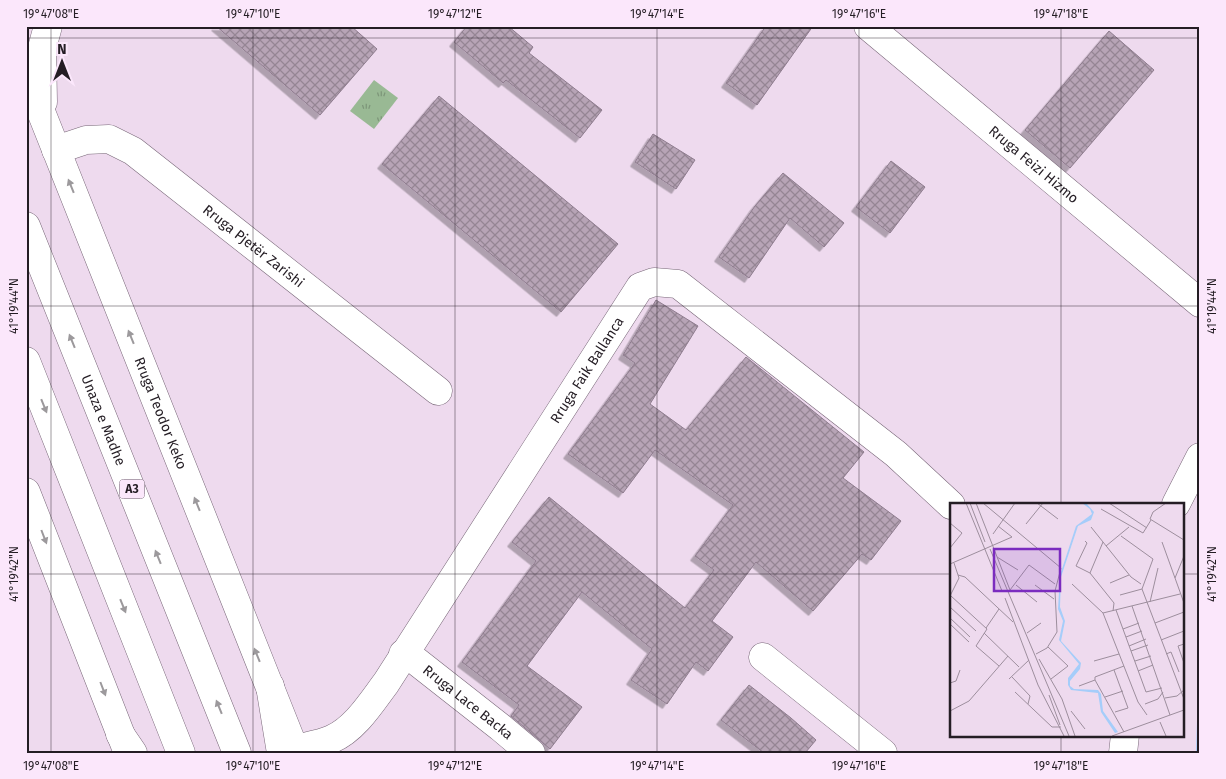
<svg xmlns="http://www.w3.org/2000/svg" width="1226" height="779" font-family="'Fira Sans',sans-serif">
<style>
.grass{fill:url(#grass-tufts)}
.water{fill:#a5cdfa}
.building{fill:url(#building-cross-hatch);stroke:#8e7c8e;filter:url(#shadow)}
.lines{fill:none;stroke-linecap:round;stroke-linejoin:round}
.minor-casing{stroke:#786778;stroke-width:29}
.major-casing{stroke:#786778;stroke-width:29}
.highway-casing{stroke:#786778;stroke-width:29}
.minor{stroke:#fff;stroke-width:28}
.major{stroke:#fff;stroke-width:28}
.highway{stroke:#fff;stroke-width:28}
.oneway{fill:#9c999c}
.ticks{fill:none;stroke:#241d24;stroke-width:1;stroke-opacity:0.45}
.labels{text-anchor:middle;stroke-width:4.5;stroke-linejoin:round;paint-order:stroke}
.shield{fill:#fbe7fb;stroke:#645a64;stroke-width:1}
.shield-label{font-size:12px;font-weight:bold;fill:#241d24}
.street-label{font-size:14px;fill:#241d24;stroke:#fbe7fb}
.inset-road{fill:none;stroke:#9d8e9d;stroke-width:1}
.view{fill:#7b2cbf;fill-opacity:0.15;stroke:#7b2cbf;stroke-width:2.5}
.inset-edge{fill:none;stroke:#241d24;stroke-width:2.5}
.neatline{fill:none;stroke:#241d24;stroke-width:2}
.ticks-label{font-size:12px;text-anchor:middle;fill:#241d24}
</style>
<defs>
<pattern id="grass-tufts" width="24" height="20" patternUnits="userSpaceOnUse" patternTransform="scale(1.25)"><rect width="24" height="20" fill="#99b994"/><path d="M3 7l-1-3M5 7V3M7 7l1-3M15 17l-1-3M17 17v-4M19 17l1-3" fill="none" stroke="#7d9679"/></pattern>
<pattern id="building-cross-hatch" width="8" height="8" patternUnits="userSpaceOnUse" patternTransform="scale(1.25)"><rect width="8" height="8" fill="#b7a4b6"/><path d="M0 0l8 8M0 8l8-8" fill="none" stroke="#958594"/></pattern>
<filter id="shadow"><feDropShadow dx="-4.5" dy="4.5" stdDeviation="0" flood-color="#0004"/></filter>
</defs>
<rect width="100%" height="100%" fill="#eedaee"/>
<polygon class="grass" points="374,80 398,98 374,129 350,111"/>
<polygon class="water" points="1200,647 1200,753 1196,753 1199,655"/>
<g class="building">
<polygon points="216,26 351,26 377,49 320,115"/>
<polygon points="467,26 508,26 533,47 529,53 602,110 580,138 506,80 503,83 454,42"/>
<polygon points="766,26 813,26 757,105 726,83"/>
<polygon points="1109,31 1154,70 1070,168 1025,130"/>
<polygon points="439,96 618,244 561,312 382,164"/>
<polygon points="653,134 695,160 676,189 635,162"/>
<polygon points="891,161 925,187 890,233 856,207"/>
<polygon points="783,173 844,223 824,247 790,218 749,278 719,257 755,206"/>
<polygon points="656,300 698,326 650,404 686,430 746,357 864,452 843,478 901,521 871,560 862,554 813,611 756,562 712,621 733,637 708,671 696,662 667,704 631,680 652,649 582,592 527,666 582,707 550,749 511,716 519,705 462,662 536,561 512,542 549,497 685,608 714,570 695,556 733,505 655,450 623,493 568,454 635,363 623,355"/>
<polygon points="749,685 791,718 816,740 805,753 764,753 721,720"/>
</g>
<g class="lines">
<defs>
<g id="minor">
<path id="s1" d="M868 26 1200 303"/>
<path id="s2" d="M56 150 86 140 109 139 133 151 438 391"/>
<polyline points="1176,504 1200,457"/>
<path id="s3" d="M403 654 416 661 500 727 531 753"/>
<polyline points="763,657 883,753"/>
<path id="s4" d="M295 749C307 746 321 744 332 739 355 729 371 703 386 683L640 287 654 282 678 284 896 454 951 505"/>
<polyline points="1123,753 1125,735"/>
</g>
<g id="major">
<path id="s5" d="M26 74 296 753"/>
<polyline points="43,102 42,48 48,26"/>
<polyline points="26,492 128,753"/>
</g>
<g id="highway">
<path id="s6" d="M26 226 237 753"/>
<polyline points="26,361 181,753"/>
<polyline points="270,686 281,753"/>
<polyline points="120,734 133,753"/>
</g>
</defs>
<use href="#minor" class="minor-casing"/>
<use href="#major" class="major-casing"/>
<use href="#highway" class="highway-casing"/>
<use href="#minor" class="minor"/>
<use href="#major" class="major"/>
<use href="#highway" class="highway"/>
</g>
<defs><path id="oneway-solid" d="M-6-.8H1V-3.2L6.5 0L1 3.2V.8H-6Z" transform="scale(1.25)"/></defs>
<g class="oneway">
<use href="#oneway-solid" transform="translate(71 186) rotate(-112)"/>
<use href="#oneway-solid" transform="translate(131 337) rotate(-112)"/>
<use href="#oneway-solid" transform="translate(72 341) rotate(-112)"/>
<use href="#oneway-solid" transform="translate(44 406) rotate(68)"/>
<use href="#oneway-solid" transform="translate(197 504) rotate(-112)"/>
<use href="#oneway-solid" transform="translate(44 537) rotate(69)"/>
<use href="#oneway-solid" transform="translate(158 557) rotate(-112)"/>
<use href="#oneway-solid" transform="translate(123 606) rotate(68)"/>
<use href="#oneway-solid" transform="translate(257 655) rotate(-112)"/>
<use href="#oneway-solid" transform="translate(103 689) rotate(69)"/>
<use href="#oneway-solid" transform="translate(219 707) rotate(-112)"/>
</g>
<path class="ticks" d="M51 26V753M253 26V753M455 26V753M657 26V753M859 26V753M1061 26V504M26 38H1200M26 306H1200M26 574H951M1182 574H1200M1061 735V753"/>
<g class="labels">
<rect class="shield" x="119.5" y="479.5" width="25" height="19" rx="4"/>
<g class="shield-label">
<text x="132" y="493">A3</text>
</g>
<g class="street-label">
<text dy="5" stroke="none"><textPath href="#s1" startOffset="216">Rruga Feizi Hizmo</textPath></text>
<text dy="5" stroke="none"><textPath href="#s2" startOffset="235">Rruga Pjetër Zarishi</textPath></text>
<text dy="5" stroke="none"><textPath href="#s4" startOffset="489">Rruga Faik Ballanca</textPath></text>
<text dy="5" stroke="none"><textPath href="#s5" startOffset="365">Rruga Teodor Keko</textPath></text>
<text dy="5" stroke="none"><textPath href="#s6" startOffset="209">Unaza e Madhe</textPath></text>
<text dy="5" stroke="none"><textPath href="#s3" startOffset="81">Rruga Lace Backa</textPath></text>
</g>
</g>
<g transform="translate(950 503)">
<rect width="234" height="234" fill="#eedaee"/>
<path d="M132 0H136L144 9 141 17 128 23 111 74 110 104 115 118 111 138 131 160 130 166 120 178V183L124 186 148 187 151 191 153 208 168 229 165 230 151 209 148 190 121 187 118 182V175L129 161 109 137 113 118 108 106 110 72 126 23 142 11 140 6Z" fill="#a5cdfa"/>
<path class="inset-road" d="M16 0 52 88M20 0 35 39M26 0 60 87M33 0 111 65 105 88 107 129 97 145 86 151M87 0 108 16M159 0 197 25M216 0 203 9 200 16 234 37M151 6 193 30 201 17M0 20 12 30 0 45M76 21 93 0M48 23 62 34M141 24 181 74 191 81M43 31 65 0M171 33 203 56 192 86 234 196M135 38 137 40 126 63 140 70M153 39 140 70 164 100 163 108M212 39 225 75M156 43 179 24M40 46 119 233M234 53 225 75 234 100M47 54 68 67M0 61 62 34M8 72 15 74 63 119M160 80 179 72M122 81 153 110M66 82 87 99M85 82 104 96M60 87 79 62 105 81M170 92 192 86M0 93 9 75 4 60M1 93 37 126 26 143 49 163M55 95 88 182 114 233M200 99 208 65M182 103 220 212M0 104 26 128M166 107 196 189M153 110 188 199 197 212M153 110 230 91M0 115 20 134M205 120 234 109M0 121 19 139M36 125 49 106M173 126 189 120M34 130 69 164M77 130 91 120M176 134 192 128M211 137 234 128M234 141 228 143 234 160M179 143 196 136M98 144 118 163 101 176M181 148 198 142M216 151 221 149 229 169M89 156 112 196 125 233M144 158 169 151M185 158 201 153M164 167 178 205 165 209M188 168 203 162M62 174 80 193 78 201M59 176 79 157M145 177 174 229M145 177V174L174 163M0 180 6 178 10 167M129 183 145 177M65 189 102 224H111M196 189 212 185M99 192 110 222M155 194 173 188M215 195 227 193 234 187M195 201 208 196 213 189M0 208 19 198 58 153M121 208 135 226M210 219 216 233M162 233 234 207"/>
<path class="view" d="M44 46H110V88H44Z"/>
<rect width="234" height="234" class="inset-edge"/>
</g>
<rect width="1226" height="779" fill="none" stroke="#fbe7fb" stroke-width="55"/>
<g transform="translate(62 62)" stroke="#fbe7fb" stroke-width="4" paint-order="stroke">
<path d="M0-4L9 19L0 12L-9 19Z" fill="#241d24"/>
<text y="-8" font-size="14" font-weight="bold" text-anchor="middle" fill="#241d24">N</text>
</g>
<rect x="28" y="28" width="1170" height="724" class="neatline"/>
<g class="ticks-label">
<text x="51" y="18">19°47'08"E</text>
<text x="253" y="18">19°47'10"E</text>
<text x="455" y="18">19°47'12"E</text>
<text x="657" y="18">19°47'14"E</text>
<text x="859" y="18">19°47'16"E</text>
<text x="1061" y="18">19°47'18"E</text>
<text transform="translate(14 306) rotate(-90)" y="4">41°19'44"N</text>
<text transform="translate(1212 306) rotate(-90)" y="4">41°19'44"N</text>
<text transform="translate(14 574) rotate(-90)" y="4">41°19'42"N</text>
<text transform="translate(1212 574) rotate(-90)" y="4">41°19'42"N</text>
<text x="51" y="770">19°47'08"E</text>
<text x="253" y="770">19°47'10"E</text>
<text x="455" y="770">19°47'12"E</text>
<text x="657" y="770">19°47'14"E</text>
<text x="859" y="770">19°47'16"E</text>
<text x="1061" y="770">19°47'18"E</text>
</g>
</svg>
